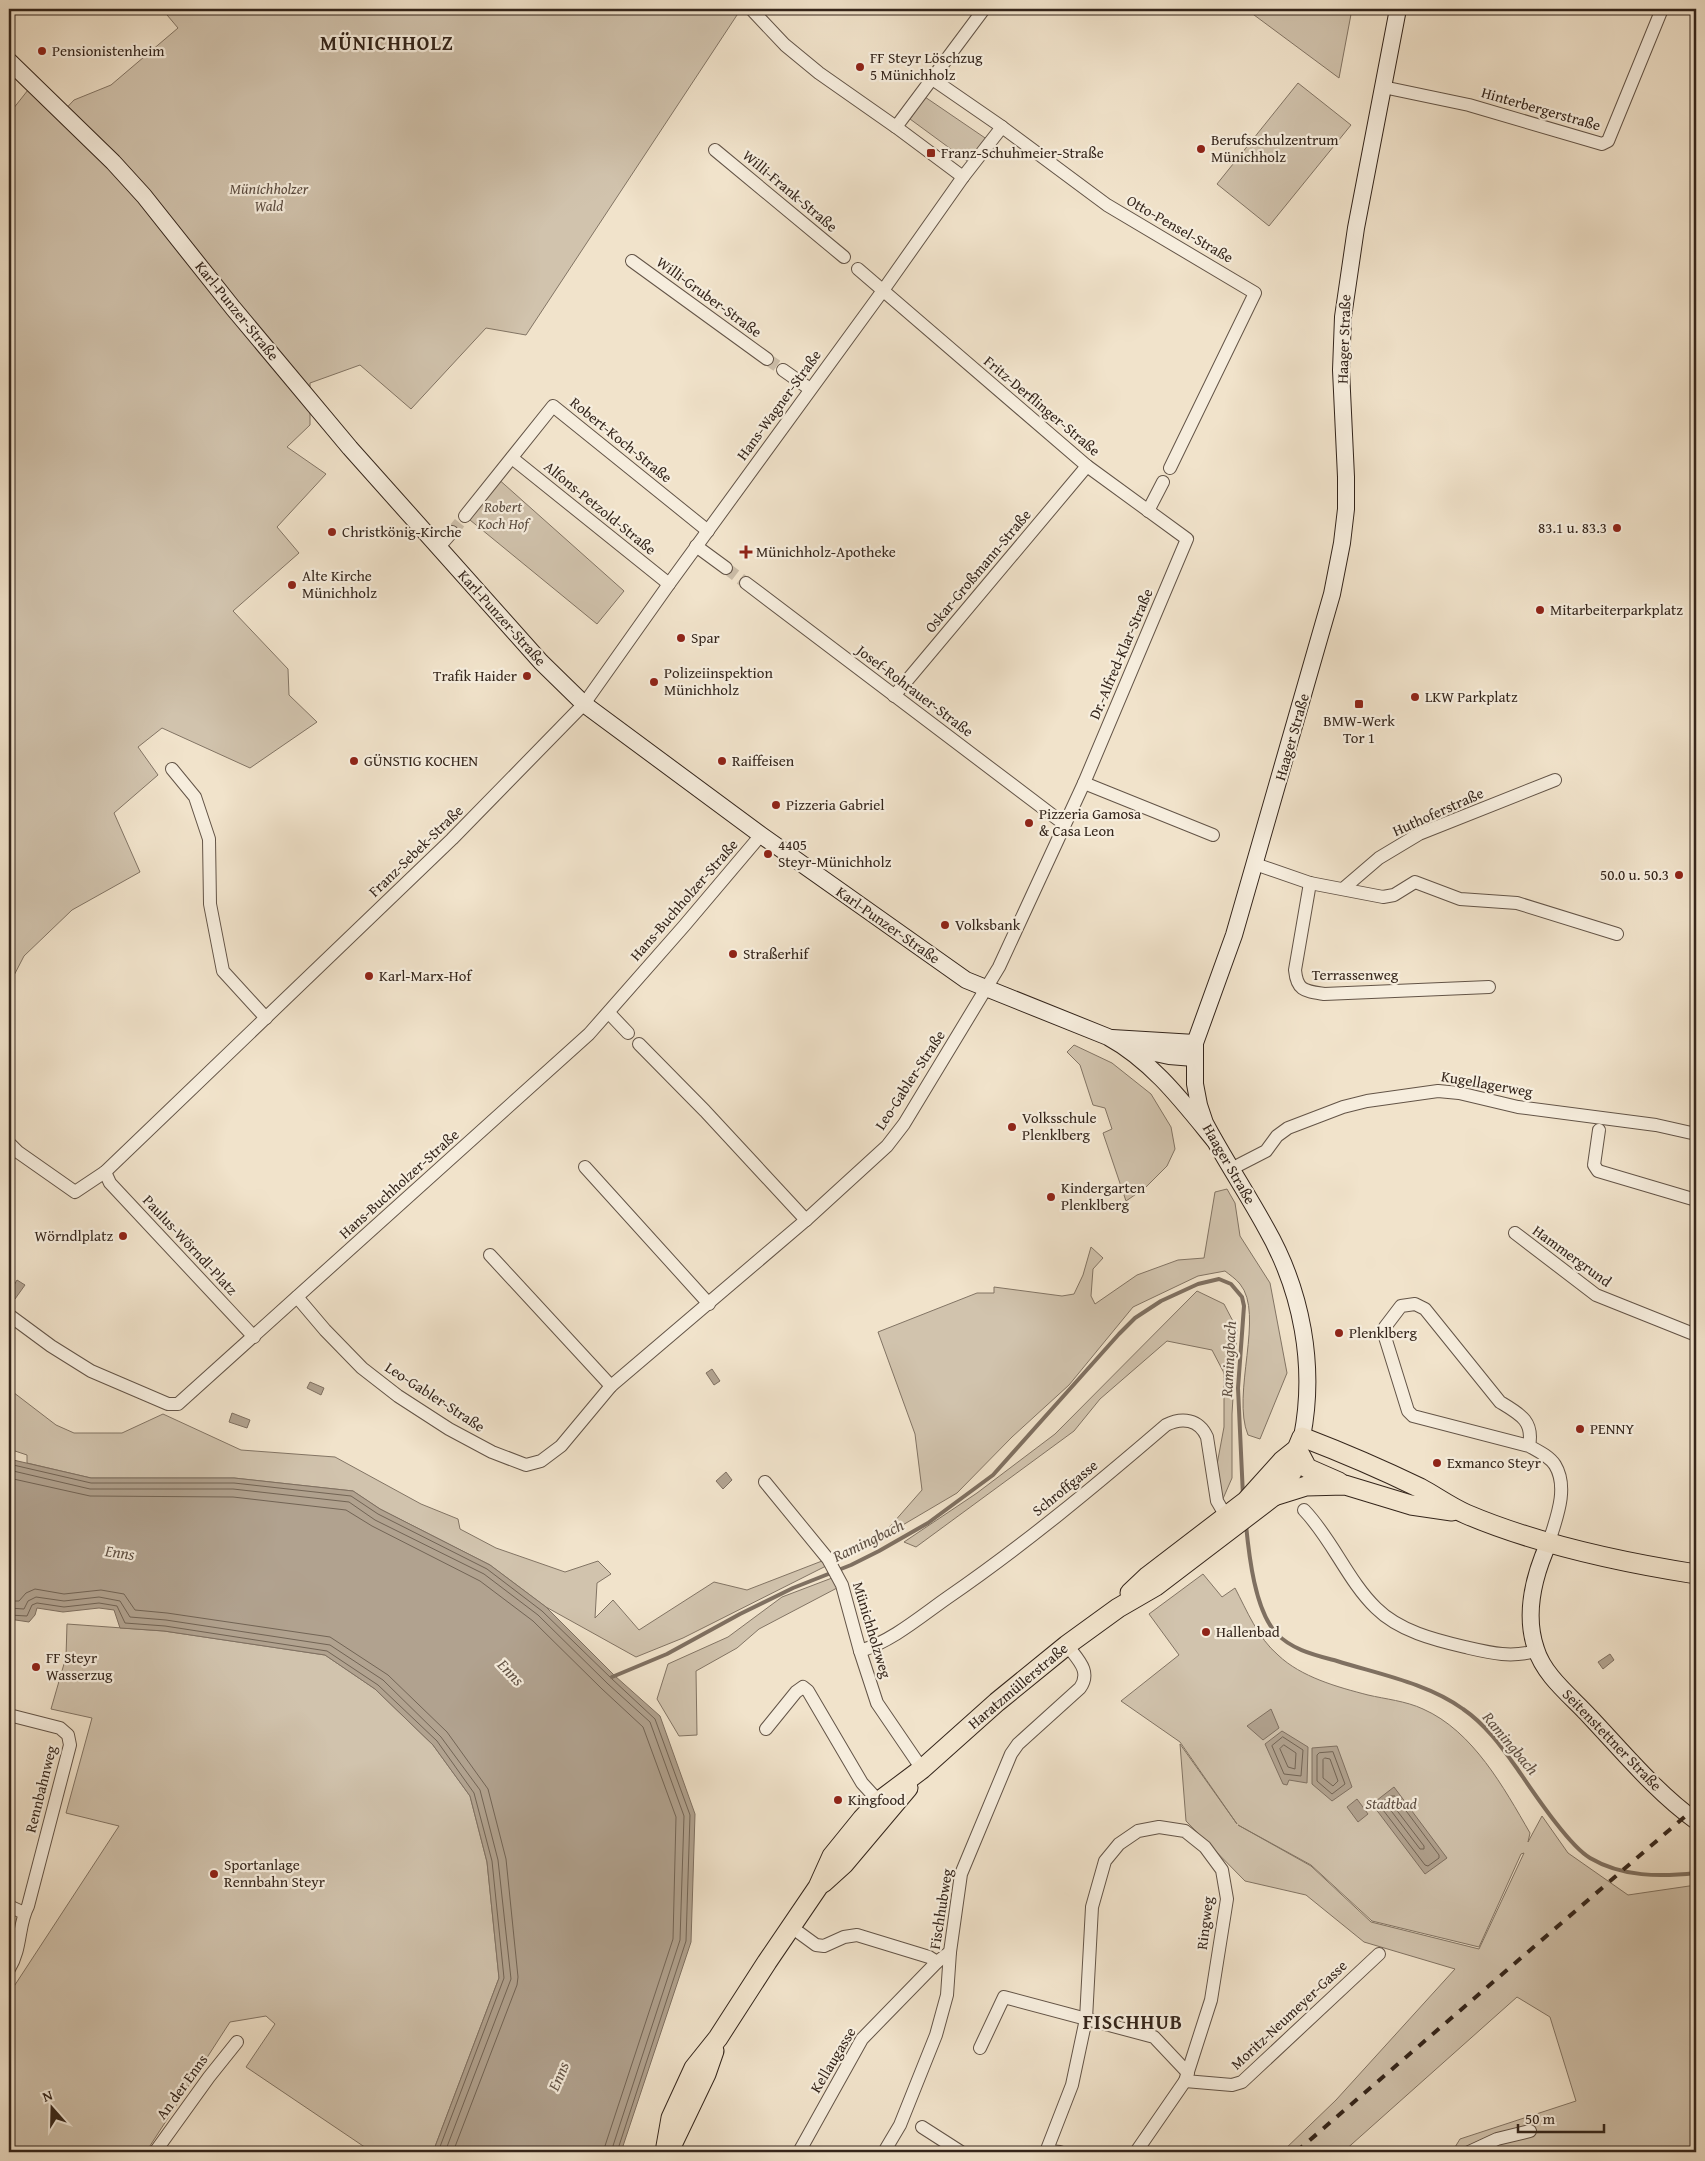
<svg xmlns="http://www.w3.org/2000/svg" width="1705" height="2161" font-family="'Gentium Book Plus',serif">
<style>
.green{fill:#d1c3ad;stroke:#827464;fill-rule:evenodd}
.water{fill:#b1a28f;stroke:#7f7061}
.lines{fill:none;stroke-linecap:round;stroke-linejoin:round}
.shore{stroke:#726455;stroke-width:1}
.stream{stroke:#7f7061;stroke-width:4}
.street-tunnel{stroke:#cbbda8;stroke-width:12;stroke-dasharray:12 6;stroke-linecap:butt}
.street-casing{stroke:#635447;stroke-width:14}
.secondary-casing{stroke:#34251b;stroke-width:18}
.primary-casing{stroke:#34251b;stroke-width:21}
.street{stroke:#f6eddd;stroke-width:12}
.secondary{stroke:#f6eddd;stroke-width:16}
.primary{stroke:#f1e3cb;stroke-width:19}
.rail{stroke:#34251b;stroke-width:4;stroke-dasharray:9 9;stroke-linecap:butt}
.poi-dot{fill:#8f2418;stroke:#f6eddd;stroke-width:2}
.labels{text-anchor:middle;stroke-width:4.5;stroke-linejoin:round;paint-order:stroke}
.poi-label{font-size:15px;fill:#34251b;stroke:#f6eddd;text-anchor:start}
.street-label{font-size:15px;fill:#34251b;stroke:#f6eddd}
.park-label{font-size:15px;font-style:italic;fill:#5b4c40;stroke:#f6eddd}
.water-label{font-size:16px;font-style:italic;fill:#605144;stroke:#f6eddd}
.district-label{font-size:20px;font-weight:bold;letter-spacing:1px;fill:#34251b;stroke:#f6eddd}
</style>
<rect width="100%" height="100%" fill="#f1e3cb"/>
<filter id="stains"><feTurbulence type="fractalNoise" baseFrequency=".004" numOctaves="4"/><feColorMatrix values="0 0 0 0 .2 0 0 0 0 .09 0 0 0 0 .02 0 0 0 .5 -.17"/></filter>
<radialGradient id="worn" r=".72"><stop offset=".6" stop-color="#630" stop-opacity="0"/><stop offset="1" stop-color="#630" stop-opacity=".3"/></radialGradient>
<g class="green">
<polygon points="162,9 736,9 739,12 526,335 486,328 411,409 360,365 310,383 310,425 287,447 326,474 277,527 299,553 233,611 288,669 289,695 317,722 250,768 162,728 138,747 158,775 114,813 140,872 72,910 24,956 9,985 9,114 28,90 57,118 74,100 111,85 178,28"/>
<polygon points="1246,9 1352,9 1339,78"/>
<polygon points="1298,83 1351,125 1269,226 1217,184"/>
<polygon points="925,97 991,142 974,166 910,119"/>
<polygon points="496,477 624,591 597,624 470,520"/>
<polygon points="1074,1045 1112,1063 1151,1094 1171,1127 1175,1149 1167,1166 1145,1188 1126,1201 1103,1133 1112,1129 1105,1108 1093,1105 1080,1065 1067,1052"/>
<path d="M1227 1189 1235 1203 1240 1236 1270 1283 1287 1373 1260 1439 1248 1435C1231 1394 1265 1314 1240 1284 1236 1279 1230 1275 1225 1271L1198 1276 1133 1307 1069 1385 1012 1437 957 1493 879 1539 922 1490 915 1434 878 1332 977 1293H994V1287L1062 1296 1074 1294 1083 1275 1091 1247 1103 1258 1093 1269 1091 1296 1095 1304 1137 1275 1178 1260 1204 1258 1215 1192Z"/>
<polygon points="1197,1291 1224,1304 1237,1329 1232,1414 1232,1478 1222,1501 1216,1470 1224,1427 1224,1373 1212,1350 1167,1341 1100,1399 1074,1431 916,1547 904,1542 977,1493 1055,1434"/>
<polygon points="9,1389 56,1425 74,1433 122,1433 163,1414 241,1450 335,1457 421,1504 458,1519 460,1529 496,1548 565,1572 598,1561 611,1574 597,1583 595,1618 613,1600 639,1630 714,1582 747,1590 822,1561 826,1566 683,1638 636,1657 546,1607 490,1565 380,1509 353,1491 234,1478 91,1478 27,1463 27,1455 9,1449"/>
<path d="M1203 1574 1222 1597 1235 1588C1247 1611 1258 1638 1278 1655 1301 1677 1337 1687 1368 1695 1385 1699 1406 1701 1423 1709 1473 1731 1504 1788 1530 1833L1528 1842 1542 1816 1568 1853 1628 1895 1696 1885V2152H1452L1460 2139 1576 2101 1550 2017 1517 1997 1343 2152H1282L1336 2100 1455 1969 1364 1942 1306 1895 1245 1881 1186 1821 1180 1744 1237 1824 1180 1742 1121 1701 1179 1655 1149 1614ZM1238 1825 1311 1865 1372 1921 1479 1947 1521 1854 1524 1853 1479 1949 1371 1922 1311 1866Z"/>
<polygon points="832,1578 837,1588 759,1629 737,1648 696,1671 697,1735 679,1736 657,1699 668,1664 728,1637 782,1597"/>
<polygon points="67,1624 164,1631 325,1655 375,1689 433,1745 470,1796 487,1862 499,1978 433,2152 372,2152 246,2067 275,2024 266,2016 230,2022 146,2152 9,2152 9,1994 119,1826 66,1813 92,1718 51,1709 66,1657"/>
</g>
<g class="water">
<polygon points="17,1280 25,1285 15,1299 9,1294"/>
<polygon points="712,1369 720,1381 714,1385 706,1373"/>
<polygon points="310,1382 324,1388 321,1395 307,1388"/>
<polygon points="232,1413 250,1420 247,1428 229,1422"/>
<polygon points="9,1459 91,1478 234,1478 353,1491 380,1509 490,1565 546,1607 615,1676 660,1716 695,1814 691,1942 621,2152 433,2152 499,1978 487,1862 470,1796 433,1745 375,1689 325,1655 164,1631 120,1628 114,1610 99,1608 63,1612 37,1608 35,1615 29,1622 9,1619"/>
<polygon points="726,1472 732,1480 723,1489 716,1481"/>
<polygon points="1610,1654 1614,1660 1603,1669 1598,1662"/>
<polygon points="1271,1709 1279,1728 1263,1740 1247,1726"/>
<polygon points="1282,1731 1308,1747 1307,1783 1289,1780 1287,1785 1283,1784 1265,1744"/>
<polygon points="1337,1746 1352,1787 1332,1801 1312,1784 1312,1748"/>
<polygon points="1394,1787 1447,1858 1425,1874 1372,1804"/>
<polygon points="1357,1799 1368,1814 1358,1822 1347,1807"/>
</g>
<g class="lines">
<g class="shore">
<polyline points="9,1464 91,1483 234,1483 351,1496 378,1514 487,1569 542,1611 612,1679 655,1719 690,1815 686,1941 617,2152"/>
<polyline points="9,1470 90,1489 233,1489 349,1502 375,1520 484,1574 538,1615 608,1684 650,1722 684,1816 680,1940 611,2152"/>
<polyline points="9,1478 90,1496 233,1497 346,1510 372,1526 480,1581 533,1621 602,1689 643,1727 676,1817 673,1939 603,2152"/>
<polyline points="9,1601 19,1601 26,1593 35,1589 64,1594 101,1590 124,1594 135,1610 167,1613 330,1637 388,1675 447,1732 488,1789 506,1859 518,1977 517,1985 453,2152"/>
<polyline points="9,1608 24,1609 28,1601 36,1597 64,1601 99,1597 120,1601 130,1617 166,1620 330,1645 383,1680 441,1737 480,1790 498,1860 511,1979 445,2152"/>
<polyline points="9,1615 27,1616 32,1605 37,1603 64,1607 99,1603 117,1606 125,1623 165,1626 327,1651 378,1685 437,1741 474,1793 492,1861 504,1978 438,2152"/>
<polygon points="1283,1737 1303,1750 1301,1776 1284,1774 1272,1746"/>
<polygon points="1284,1745 1296,1753 1295,1769 1288,1767 1280,1749"/>
<polygon points="1333,1752 1345,1784 1332,1794 1317,1781 1317,1755 1319,1753"/>
<polygon points="1325,1758 1330,1759 1338,1781 1333,1786 1323,1778 1323,1760"/>
<polygon points="1391,1796 1395,1796 1439,1855 1439,1858 1428,1866 1425,1865 1380,1806 1381,1803"/>
<polygon points="1392,1804 1424,1846 1424,1849 1420,1849 1389,1808 1389,1805"/>
</g>
<g class="stream">
<path d="M1246 1525C1249 1556 1255 1610 1276 1633 1292 1650 1315 1655 1337 1661 1378 1674 1427 1683 1463 1709 1485 1724 1501 1746 1516 1767 1532 1790 1568 1845 1590 1858 1622 1877 1660 1877 1696 1873"/>
<polyline points="612,1677 667,1654 740,1614 793,1588 851,1565 879,1551 928,1523 993,1475 1119,1334 1135,1318 1161,1301 1198,1284 1219,1279 1231,1284 1242,1297 1244,1306 1238,1388 1243,1496"/>
</g>
<g class="street-tunnel">
<polyline points="767,359 783,370"/>
<polyline points="452,532 465,516"/>
<polyline points="726,568 746,583"/>
</g>
<defs>
<g id="street">
<polyline points="751,9 785,45 819,73 896,127 963,177"/>
<polyline points="931,78 1002,127 1107,205 1255,293 1170,468"/>
<polyline points="1383,87 1469,105 1602,144 1608,141 1662,9"/>
<polyline points="896,127 984,9"/>
<polyline points="715,150 844,257"/>
<polyline points="632,261 767,359"/>
<polyline points="783,370 810,389"/>
<polyline points="512,458 669,584"/>
<polyline points="1148,511 1163,482"/>
<polyline points="465,516 553,406 708,531"/>
<polyline points="696,546 726,568"/>
<polyline points="439,547 452,532"/>
<polyline points="746,583 1064,824"/>
<polyline points="894,696 1087,466"/>
<polyline points="172,769 195,797 209,839 210,904 223,971 266,1018"/>
<polyline points="1084,783 1213,835"/>
<polyline points="1255,864 1310,883 1383,897 1394,895 1415,882 1460,899 1517,903 1617,934"/>
<path d="M1310 883 1295 970C1297 991 1305 991 1324 994L1489 987"/>
<polyline points="1344,888 1379,858 1419,834 1555,780"/>
<polyline points="609,1013 628,1033"/>
<polyline points="639,1044 705,1111 806,1220"/>
<polyline points="1599,1130 1594,1165 1598,1171 1696,1200"/>
<polyline points="9,1143 18,1152 75,1192 105,1172 452,839 584,704 669,584 884,289 963,177 1002,127"/>
<polyline points="585,1167 709,1304"/>
<polyline points="1231,1169 1266,1151 1277,1136 1288,1128 1343,1107 1367,1101 1438,1091 1459,1093 1518,1107 1656,1125 1696,1134"/>
<polyline points="105,1172 110,1183 254,1337"/>
<polyline points="1515,1233 1596,1295 1696,1335"/>
<polyline points="490,1255 611,1386"/>
<polyline points="297,1297 325,1330 362,1368 398,1396 449,1429 492,1452 526,1465 541,1461 561,1446 611,1386 806,1220 887,1146 904,1124 999,967 1084,783 1187,539 1087,466 858,269"/>
<polyline points="9,1315 51,1346 91,1371 168,1404 178,1404 589,1034 684,926 761,835"/>
<path d="M1529 1446C1534 1421 1520 1414 1500 1402L1425 1309 1415 1304 1401 1306 1385 1327V1337L1408 1411 1413 1416 1529 1446C1538 1451 1549 1456 1555 1465 1569 1488 1556 1519 1549 1542"/>
<polyline points="765,1482 828,1559 842,1585 860,1651 877,1703 922,1769"/>
<path d="M1304 1510C1332 1539 1348 1581 1376 1608 1399 1631 1435 1640 1465 1647 1491 1653 1510 1658 1536 1651"/>
<path d="M860 1651C892 1641 920 1617 947 1598 1024 1545 1095 1486 1166 1425 1182 1417 1199 1419 1207 1437L1217 1501 1230 1523"/>
<path d="M9 1715 60 1728 68 1735 70 1745 28 1906C18 1924 22 1948 9 1969"/>
<polyline points="766,1729 796,1692 803,1687 808,1691 862,1783 883,1806"/>
<polyline points="9,1906 24,1913"/>
<polyline points="790,1926 816,1945 824,1946 844,1937 857,1935 929,1957 937,1962"/>
<polyline points="980,2048 1004,1997 1154,2037 1188,2073"/>
<polyline points="1185,2081 1232,2085 1242,2082 1379,1954"/>
<polyline points="922,2127 961,2152"/>
<polyline points="1047,2151 1060,2152"/>
<polyline points="155,2152 209,2077 237,2042"/>
<polyline points="799,2152 862,2039 937,1962 950,1952"/>
<path d="M884 2152 900 2125 936 2035 947 1995 950 1952 961 1874 1011 1754 1018 1744 1080 1688C1092 1671 1077 1659 1067 1645"/>
<polyline points="1046,2152 1072,2085 1086,2019 1092,1907 1105,1861 1119,1844 1138,1831 1159,1827 1185,1831 1205,1847 1222,1870 1227,1899 1211,2000 1185,2081 1136,2152"/>
<polyline points="1469,2152 1497,2139 1530,2131"/>
</g>
<g id="secondary">
<path d="M9 61 113 162 144 196 233 308 350 448 541 662 584 704 761 835 966 980 1108 1037C1152 1061 1183 1102 1214 1140"/>
<polyline points="1112,1038 1195,1043"/>
<polyline points="1127,1047 1169,1056 1194,1058"/>
<path d="M1302 1437C1316 1366 1302 1291 1266 1228 1247 1193 1224 1159 1205 1123L1199 1105 1195 1084V1043L1234 935 1332 594 1342 543 1346 509V477L1341 370 1343 317 1356 228 1398 9"/>
<path d="M1549 1542C1534 1575 1524 1614 1536 1649 1544 1676 1572 1697 1590 1717 1624 1753 1656 1792 1696 1821"/>
</g>
<g id="primary">
<polyline points="1297,1449 1307,1468 1339,1482"/>
<polyline points="1274,1496 1306,1486 1345,1485 1411,1505 1452,1511"/>
<path d="M1130 1593 1148 1576 1246 1501 1282 1461 1297 1449 1302 1437C1341 1452 1381 1469 1420 1488 1435 1496 1450 1507 1466 1514 1539 1545 1619 1562 1696 1574"/>
<polyline points="823,1883 844,1864 908,1788"/>
<polyline points="671,2147 706,2074 714,2051"/>
<polyline points="665,2152 671,2118 694,2068 718,2038 767,1962 818,1887 832,1856 862,1819 878,1802 922,1769 997,1702 1067,1645 1118,1608 1156,1586 1274,1496 1292,1472 1297,1449"/>
</g>
</defs>
<use href="#street" class="street-casing"/>
<use href="#secondary" class="secondary-casing"/>
<use href="#primary" class="primary-casing"/>
<use href="#street" class="street"/>
<use href="#secondary" class="secondary"/>
<use href="#primary" class="primary"/>
<polyline class="rail" points="1296,2152 1696,1807"/>
</g>
<g class="poi-dot">
<circle cx="42" cy="51" r="5"/>
<circle cx="860" cy="67" r="5"/>
<circle cx="1201" cy="149" r="5"/>
<rect x="926" y="148" width="10" height="10" rx="2.5"/>
<circle cx="1617" cy="528" r="5"/>
<circle cx="332" cy="532" r="5"/>
<path d="M743.5 544.5h5v5h5v5h-5v5h-5v-5h-5v-5h5z"/>
<circle cx="292" cy="585" r="5"/>
<circle cx="1540" cy="610" r="5"/>
<circle cx="681" cy="638" r="5"/>
<circle cx="527" cy="676" r="5"/>
<circle cx="654" cy="682" r="5"/>
<circle cx="1415" cy="697" r="5"/>
<rect x="1354" y="699" width="10" height="10" rx="2.5"/>
<circle cx="354" cy="761" r="5"/>
<circle cx="722" cy="761" r="5"/>
<circle cx="776" cy="805" r="5"/>
<circle cx="1029" cy="823" r="5"/>
<circle cx="768" cy="854" r="5"/>
<circle cx="1679" cy="875" r="5"/>
<circle cx="945" cy="925" r="5"/>
<circle cx="733" cy="954" r="5"/>
<circle cx="369" cy="976" r="5"/>
<circle cx="1012" cy="1127" r="5"/>
<circle cx="1051" cy="1197" r="5"/>
<circle cx="123" cy="1236" r="5"/>
<circle cx="1339" cy="1333" r="5"/>
<circle cx="1580" cy="1429" r="5"/>
<circle cx="1437" cy="1463" r="5"/>
<circle cx="1206" cy="1632" r="5"/>
<circle cx="36" cy="1667" r="5"/>
<circle cx="838" cy="1800" r="5"/>
<circle cx="214" cy="1874" r="5"/>
</g>
<g class="labels">
<g class="poi-label">
<text x="52" y="56">Pensionistenheim</text>
<text x="870" y="63">FF Steyr Löschzug<tspan x="870" dy="17">5 Münichholz</tspan></text>
<text x="1211" y="145">Berufsschulzentrum<tspan x="1211" dy="17">Münichholz</tspan></text>
<text x="941" y="158">Franz-Schuhmeier-Straße</text>
<text x="1607" y="533" text-anchor="end">83.1 u. 83.3</text>
<text x="342" y="537">Christkönig-Kirche</text>
<text x="756" y="557">Münichholz-Apotheke</text>
<text x="302" y="581">Alte Kirche<tspan x="302" dy="17">Münichholz</tspan></text>
<text x="1550" y="615">Mitarbeiterparkplatz</text>
<text x="691" y="643">Spar</text>
<text x="664" y="678">Polizeiinspektion<tspan x="664" dy="17">Münichholz</tspan></text>
<text x="517" y="681" text-anchor="end">Trafik Haider</text>
<text x="1425" y="702">LKW Parkplatz</text>
<text x="1359" y="726" text-anchor="middle">BMW-Werk<tspan x="1359" dy="17">Tor 1</tspan></text>
<text x="364" y="766">GÜNSTIG KOCHEN</text>
<text x="732" y="766">Raiffeisen</text>
<text x="786" y="810">Pizzeria Gabriel</text>
<text x="1039" y="819">Pizzeria Gamosa<tspan x="1039" dy="17">&amp; Casa Leon</tspan></text>
<text x="778" y="850">4405<tspan x="778" dy="17">Steyr-Münichholz</tspan></text>
<text x="1669" y="880" text-anchor="end">50.0 u. 50.3</text>
<text x="955" y="930">Volksbank</text>
<text x="743" y="959">Straßerhif</text>
<text x="379" y="981">Karl-Marx-Hof</text>
<text x="1022" y="1123">Volksschule<tspan x="1022" dy="17">Plenklberg</tspan></text>
<text x="1061" y="1193">Kindergarten<tspan x="1061" dy="17">Plenklberg</tspan></text>
<text x="113" y="1241" text-anchor="end">Wörndlplatz</text>
<text x="1349" y="1338">Plenklberg</text>
<text x="1590" y="1434">PENNY</text>
<text x="1447" y="1468">Exmanco Steyr</text>
<text x="1216" y="1637">Hallenbad</text>
<text x="46" y="1663">FF Steyr<tspan x="46" dy="17">Wasserzug</tspan></text>
<text x="848" y="1805">Kingfood</text>
<text x="224" y="1870">Sportanlage<tspan x="224" dy="17">Rennbahn Steyr</tspan></text>
</g>
<g class="street-label">
<text transform="translate(1541 109) rotate(16)" y="5">Hinterbergerstraße</text>
<text transform="translate(790 191) rotate(40)" y="5">Willi-Frank-Straße</text>
<text transform="translate(1180 229) rotate(30)" y="5">Otto-Pensel-Straße</text>
<text transform="translate(709 297) rotate(36)" y="5">Willi-Gruber-Straße</text>
<text transform="translate(237 311) rotate(51)" y="5">Karl-Punzer-Straße</text>
<text transform="translate(1344 339) rotate(-88)" y="5">Haager Straße</text>
<text transform="translate(779 405) rotate(-54)" y="5">Hans-Wagner-Straße</text>
<text transform="translate(1042 406) rotate(40)" y="5">Fritz-Derflinger-Straße</text>
<text transform="translate(621 440) rotate(39)" y="5">Robert-Koch-Straße</text>
<text transform="translate(600 508) rotate(39)" y="5">Alfons-Petzold-Straße</text>
<text transform="translate(978 571) rotate(-50)" y="5">Oskar-Großmann-Straße</text>
<text transform="translate(502 618) rotate(48)" y="5">Karl-Punzer-Straße</text>
<text transform="translate(1121 654) rotate(-67)" y="5">Dr.-Alfred-Klar-Straße</text>
<text transform="translate(915 691) rotate(37)" y="5">Josef-Rohrauer-Straße</text>
<text transform="translate(1292 737) rotate(-74)" y="5">Haager Straße</text>
<text transform="translate(1438 812) rotate(-24)" y="5">Huthoferstraße</text>
<text transform="translate(416 851) rotate(-44)" y="5">Franz-Sebek-Straße</text>
<text transform="translate(684 900) rotate(-49)" y="5">Hans-Buchholzer-Straße</text>
<text transform="translate(888 925) rotate(35)" y="5">Karl-Punzer-Straße</text>
<text x="1355" y="980">Terrassenweg</text>
<text transform="translate(910 1080) rotate(-57)" y="5">Leo-Gabler-Straße</text>
<text transform="translate(1487 1084) rotate(10)" y="5">Kugellagerweg</text>
<text transform="translate(1229 1164) rotate(60)" y="5">Haager Straße</text>
<text transform="translate(399 1184) rotate(-42)" y="5">Hans-Buchholzer-Straße</text>
<text transform="translate(190 1245) rotate(47)" y="5">Paulus-Wörndl-Platz</text>
<text transform="translate(1572 1256) rotate(36)" y="5">Hammergrund</text>
<text transform="translate(435 1397) rotate(33)" y="5">Leo-Gabler-Straße</text>
<text transform="translate(1065 1488) rotate(-39)" y="5">Schroffgasse</text>
<text transform="translate(872 1630) rotate(73)" y="5">Münichholzweg</text>
<text transform="translate(1018 1686) rotate(-40)" y="5">Haratzmüllerstraße</text>
<text transform="translate(1612 1740) rotate(46)" y="5">Seitenstettner Straße</text>
<text transform="translate(41 1789) rotate(-76)" y="5">Rennbahnweg</text>
<text transform="translate(941 1909) rotate(-81)" y="5">Fischhubweg</text>
<text transform="translate(1205 1923) rotate(-83)" y="5">Ringweg</text>
<text transform="translate(1289 2015) rotate(-43)" y="5">Moritz-Neumeyer-Gasse</text>
<text transform="translate(833 2060) rotate(-59)" y="5">Kellaugasse</text>
<text transform="translate(182 2087) rotate(-54)" y="5">An der Enns</text>
</g>
<g class="park-label">
<text x="269" y="194">Münichholzer<tspan x="269" dy="17">Wald</tspan></text>
<text x="503" y="512">Robert<tspan x="503" dy="17">Koch Hof</tspan></text>
<text x="1391" y="1809">Stadtbad</text>
</g>
<g class="water-label">
<text transform="translate(1228 1359) rotate(-87)" y="6">Ramingbach</text>
<text transform="translate(868 1540) rotate(-26)" y="6">Ramingbach</text>
<text transform="translate(120 1552) rotate(8)" y="6">Enns</text>
<text transform="translate(511 1672) rotate(46)" y="6">Enns</text>
<text transform="translate(1511 1743) rotate(50)" y="6">Ramingbach</text>
<text transform="translate(558 2076) rotate(-67)" y="6">Enns</text>
</g>
<g class="district-label">
<text x="387" y="50">MÜNICHHOLZ</text>
<text x="1133" y="2029">FISCHHUB</text>
</g>
</g>
<rect width="1705" height="2161" fill="none" stroke="#f1e3cb" stroke-width="30"/>
<rect x="10" y="10" width="1685" height="2141" fill="none" stroke="#34251b" stroke-width="2.5"/>
<rect x="15" y="15" width="1675" height="2131" fill="none" stroke="#34251b"/>
<g transform="translate(52 2108) rotate(340)" stroke="#f6eddd" stroke-width="4" paint-order="stroke">
<path d="M0-4L9 19L0 12L-9 19Z" fill="#34251b"/>
<text y="-8" font-size="14" font-weight="bold" text-anchor="middle" fill="#34251b">N</text>
</g>
<path d="M1518 2124v8h86v-8" fill="none" stroke="#34251b" stroke-width="2.5"/>
<text x="1525" y="2124" font-size="15" fill="#34251b" stroke="#f6eddd" stroke-width="4" paint-order="stroke">50 m</text>
<rect width="100%" height="100%" filter="url(#stains)"/>
<rect width="100%" height="100%" fill="url(#worn)"/>
</svg>
